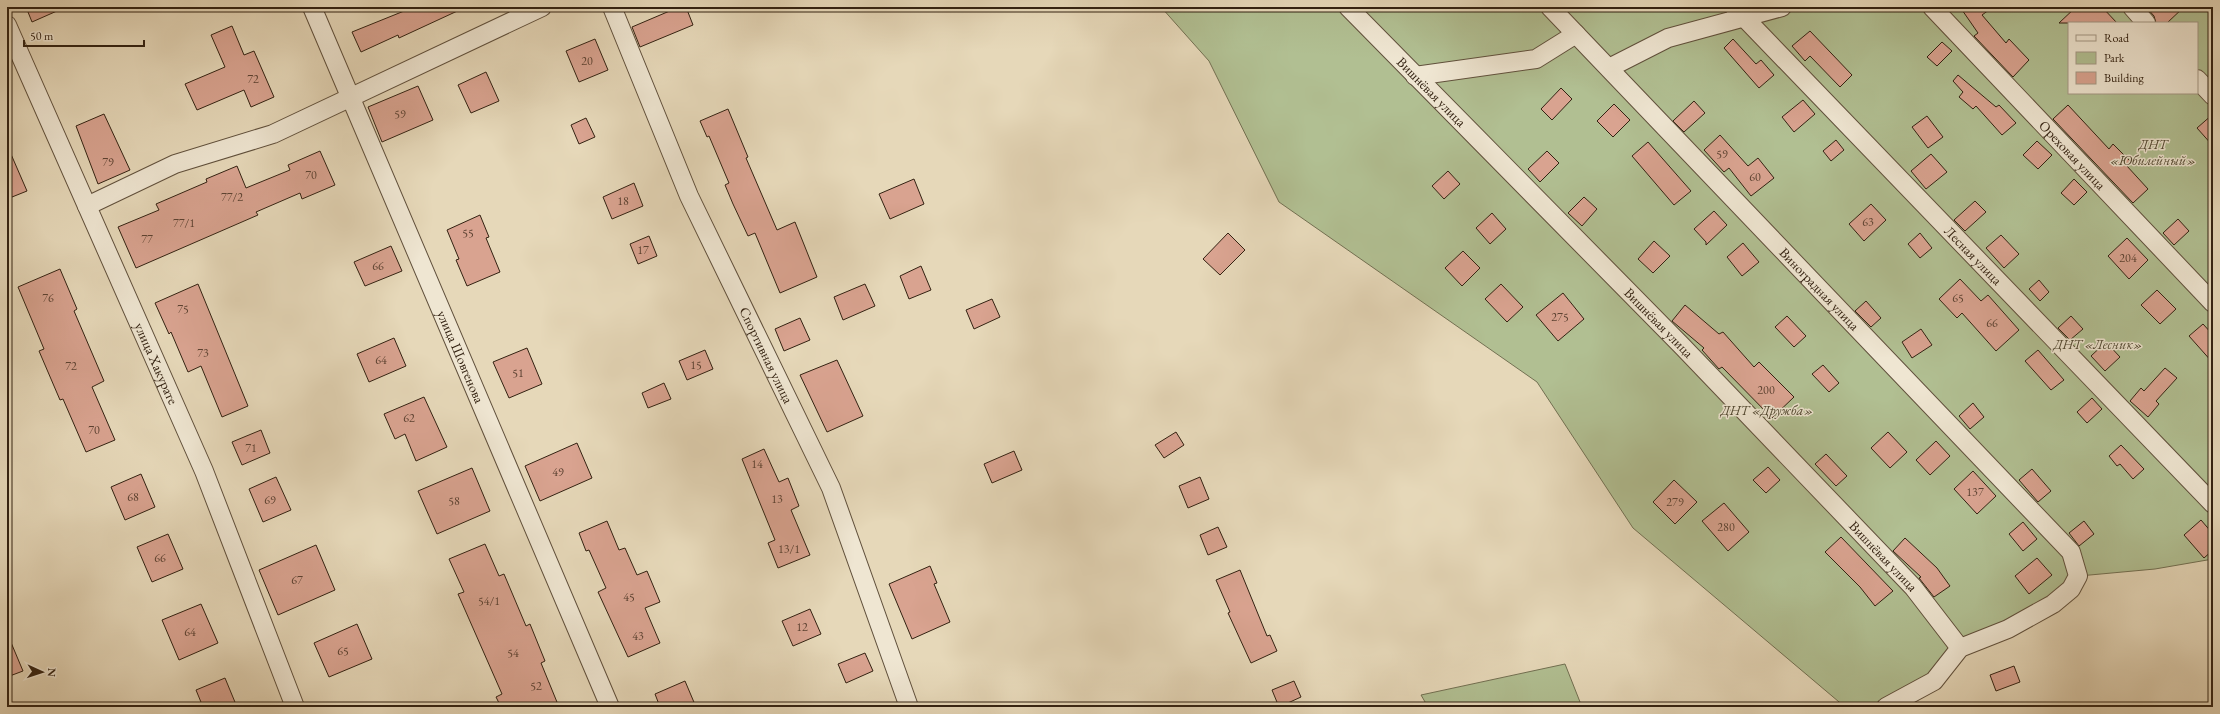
<svg xmlns="http://www.w3.org/2000/svg" width="2220" height="714" font-family="'EB Garamond',serif">
<style>
.green{fill:#b1bf92;stroke:#727052;fill-rule:evenodd}
.building{fill:#d9a390;stroke:#332212}
.lines{fill:none;stroke-linecap:round;stroke-linejoin:round}
.minor-casing{stroke:#60503c;stroke-width:20}
.minor{stroke:#efe6d2;stroke-width:18}
.labels{text-anchor:middle;stroke-width:3;stroke-linejoin:round;paint-order:stroke}
.number-label{font-size:12px;fill:#5c4232}
.street-label{font-size:14px;fill:#332212;stroke:#efe6d2}
.park-label{font-size:14px;font-style:italic;fill:#524932;stroke:#efe6d2}
</style>
<rect width="100%" height="100%" fill="#e6d8b9"/>
<filter id="stains"><feTurbulence type="fractalNoise" baseFrequency=".005" numOctaves="4"/><feColorMatrix values="0 0 0 0 .2 0 0 0 0 .09 0 0 0 0 .02 0 0 0 .5 -.17"/></filter>
<radialGradient id="worn" r=".72"><stop offset=".6" stop-color="#630" stop-opacity="0"/><stop offset="1" stop-color="#630" stop-opacity=".3"/></radialGradient>
<g class="green">
<path d="M1161 7H2213V559L2155 569 2079 576 2071 589 1960 648 1934 681 1886 707H1845L1633 528 1537 382 1279 202 1209 61ZM2069 23H2197V93H2069Z"/>
<polygon points="1565,664 1582,707 1428,707 1421,695"/>
</g>
<g class="building">
<polygon points="26,7 66,7 32,22"/>
<polygon points="414,7 466,7 399,38 398,35 361,52 352,32"/>
<polygon points="679,7 686,7 693,25 640,47 632,27"/>
<polygon points="1960,7 1993,7 1982,15 2006,43 2009,39 2029,60 2013,77 1974,36 1978,33"/>
<polygon points="2076,7 2102,7 2117,23 2059,23"/>
<polygon points="2146,7 2184,7 2167,23 2156,23 2154,16"/>
<polygon points="232,26 244,55 254,51 274,97 251,107 244,90 197,110 185,84 225,67 211,35"/>
<polygon points="1810,31 1852,75 1840,87 1810,56 1805,61 1792,46"/>
<polygon points="595,39 608,70 579,82 566,51"/>
<polygon points="1733,39 1756,64 1761,60 1774,75 1759,88 1724,48"/>
<polygon points="1942,42 1952,51 1937,66 1927,57"/>
<polygon points="486,72 499,101 471,113 458,85"/>
<polygon points="1958,75 1996,107 1999,105 2016,123 2002,135 1976,106 1973,109 1959,97 1963,92 1953,81"/>
<polygon points="418,86 433,120 382,142 368,107"/>
<polygon points="1561,88 1572,99 1552,120 1541,109"/>
<polygon points="1803,100 1815,114 1794,132 1782,117"/>
<polygon points="1694,101 1705,113 1684,132 1673,121"/>
<polygon points="1614,104 1630,120 1613,137 1597,121"/>
<polygon points="2068,105 2109,149 2113,144 2130,161 2126,165 2148,189 2133,203 2053,119"/>
<polygon points="728,109 748,157 746,158 777,230 795,222 817,277 780,293 755,233 748,236 733,204 725,185 729,183 709,136 707,137 700,121"/>
<polygon points="104,114 130,170 98,184 76,126"/>
<polygon points="2213,114 2213,146 2197,128"/>
<polygon points="1927,116 1943,137 1928,148 1912,127"/>
<polygon points="586,118 595,137 579,144 571,125"/>
<polygon points="1720,135 1748,166 1758,158 1774,178 1751,196 1729,168 1724,172 1704,150"/>
<polygon points="1836,140 1844,150 1831,161 1823,151"/>
<polygon points="2037,141 2052,155 2038,169 2023,155"/>
<polygon points="1648,142 1691,191 1674,205 1632,156"/>
<polygon points="7,145 27,191 7,199"/>
<polygon points="320,151 335,185 302,199 300,193 256,212 258,215 136,268 118,227 159,210 156,204 207,182 206,179 237,166 246,188 290,170 288,165"/>
<polygon points="1547,151 1559,163 1540,182 1528,169"/>
<polygon points="1931,154 1947,172 1926,189 1911,171"/>
<polygon points="1448,171 1460,184 1444,199 1432,186"/>
<polygon points="914,179 924,204 890,219 879,194"/>
<polygon points="2074,179 2087,192 2074,205 2061,193"/>
<polygon points="634,183 643,206 612,219 603,197"/>
<polygon points="1584,197 1597,209 1582,226 1568,213"/>
<polygon points="1975,201 1986,212 1965,231 1954,220"/>
<polygon points="1871,204 1886,220 1864,241 1849,224"/>
<polygon points="1714,211 1727,225 1706,245 1706,242 1694,229"/>
<polygon points="1492,213 1506,229 1490,244 1476,228"/>
<polygon points="480,215 489,237 486,238 500,272 467,286 456,260 459,259 447,230"/>
<polygon points="2178,219 2189,231 2174,245 2163,233"/>
<polygon points="1228,233 1245,250 1220,275 1203,259"/>
<polygon points="1920,233 1932,248 1920,258 1908,244"/>
<polygon points="2001,235 2019,254 2004,268 1986,248"/>
<polygon points="649,236 657,256 638,264 630,244"/>
<polygon points="2127,238 2148,260 2129,279 2108,256"/>
<polygon points="1654,241 1670,256 1653,273 1638,259"/>
<polygon points="1743,243 1759,262 1742,276 1727,257"/>
<polygon points="391,246 402,271 365,286 354,262"/>
<polygon points="1463,251 1480,268 1462,286 1445,268"/>
<polygon points="921,266 931,290 909,299 900,276"/>
<polygon points="60,269 77,309 74,311 104,381 92,387 115,440 86,452 63,399 60,400 39,351 44,349 18,287"/>
<polygon points="1960,279 1981,301 1988,295 2019,330 1996,351 1962,313 1957,318 1939,299"/>
<polygon points="2039,280 2049,292 2040,301 2029,289"/>
<polygon points="198,284 248,406 222,417 201,366 188,372 171,332 169,334 155,303"/>
<polygon points="865,284 875,306 843,320 834,297"/>
<polygon points="1501,284 1523,307 1507,322 1485,299"/>
<polygon points="2157,290 2176,309 2160,324 2141,305"/>
<polygon points="1563,293 1584,319 1558,341 1536,315"/>
<polygon points="992,299 1000,317 974,329 966,310"/>
<polygon points="1866,301 1881,318 1871,327 1855,311"/>
<polygon points="1685,305 1719,334 1723,332 1754,367 1759,362 1794,397 1772,418 1722,367 1719,369 1702,350 1704,348 1672,321"/>
<polygon points="1787,316 1806,336 1794,347 1775,327"/>
<polygon points="2071,316 2083,329 2070,340 2058,328"/>
<polygon points="800,318 810,340 784,351 775,329"/>
<polygon points="2203,324 2213,335 2213,363 2189,336"/>
<polygon points="1921,329 1932,345 1912,358 1902,342"/>
<polygon points="394,338 406,366 369,382 357,354"/>
<polygon points="2106,342 2120,357 2105,371 2091,356"/>
<polygon points="527,348 542,384 509,398 493,362"/>
<polygon points="705,350 713,369 687,380 679,361"/>
<polygon points="2038,350 2064,380 2051,390 2025,361"/>
<polygon points="837,360 863,416 827,432 800,375"/>
<polygon points="1823,365 1839,383 1829,392 1812,374"/>
<polygon points="2165,368 2177,378 2156,401 2159,404 2148,417 2130,401 2141,388 2144,391"/>
<polygon points="664,383 671,399 648,408 642,393"/>
<polygon points="424,397 447,447 416,461 405,434 395,439 384,414"/>
<polygon points="2092,398 2102,409 2087,423 2077,412"/>
<polygon points="1973,403 1984,417 1970,429 1959,416"/>
<polygon points="261,430 270,453 242,465 232,442"/>
<polygon points="1176,432 1184,445 1164,458 1155,445"/>
<polygon points="1888,432 1907,452 1890,468 1871,448"/>
<polygon points="1936,441 1950,456 1930,475 1916,460"/>
<polygon points="577,443 592,478 540,501 525,466"/>
<polygon points="2121,445 2144,469 2133,479 2120,464 2117,466 2109,456"/>
<polygon points="764,449 779,482 788,478 799,506 791,510 810,555 778,568 768,543 775,540 742,459"/>
<polygon points="1014,451 1022,470 992,483 984,464"/>
<polygon points="1826,454 1847,476 1836,486 1815,464"/>
<polygon points="1768,467 1780,480 1766,493 1753,480"/>
<polygon points="472,468 490,511 437,534 418,491"/>
<polygon points="2032,469 2051,491 2038,502 2019,480"/>
<polygon points="1973,471 1996,496 1977,514 1954,489"/>
<polygon points="141,474 155,507 125,520 111,487"/>
<polygon points="276,477 291,510 263,522 249,489"/>
<polygon points="1200,477 1209,499 1188,508 1179,486"/>
<polygon points="1674,480 1697,502 1675,524 1653,502"/>
<polygon points="1724,503 1749,532 1728,551 1702,521"/>
<polygon points="2201,520 2213,534 2213,550 2204,558 2184,535"/>
<polygon points="607,521 619,550 625,548 637,575 647,571 660,602 645,608 660,643 628,657 598,592 606,588 589,550 586,551 579,533"/>
<polygon points="2084,521 2094,534 2079,546 2069,533"/>
<polygon points="2023,522 2037,539 2023,551 2009,534"/>
<polygon points="1218,527 1227,547 1208,555 1200,535"/>
<polygon points="168,534 183,569 152,582 137,547"/>
<polygon points="1841,537 1893,591 1875,606 1860,587 1825,552"/>
<polygon points="1905,538 1937,568 1950,586 1934,597 1919,578 1921,577 1893,551"/>
<polygon points="485,544 499,576 504,574 526,626 530,624 545,661 541,663 559,707 501,707 496,697 502,694 458,594 464,592 449,559"/>
<polygon points="316,545 335,590 278,615 259,570"/>
<polygon points="2037,558 2052,575 2029,594 2015,576"/>
<polygon points="930,566 937,583 934,584 950,622 912,639 889,584"/>
<polygon points="1240,570 1267,636 1270,635 1277,651 1251,663 1228,613 1230,612 1216,580"/>
<polygon points="201,604 218,643 179,660 162,620"/>
<polygon points="810,609 821,634 793,646 782,621"/>
<polygon points="357,624 372,659 329,677 314,643"/>
<polygon points="7,633 23,671 7,677"/>
<polygon points="865,653 873,671 846,683 838,664"/>
<polygon points="2014,666 2020,682 1996,691 1990,675"/>
<polygon points="225,678 237,707 203,707 196,690"/>
<polygon points="685,681 696,707 660,707 655,694"/>
<polygon points="1294,681 1301,697 1279,707 1272,690"/>
</g>
<g class="lines">
<defs>
<g id="minor">
<path id="s1" d="M312 7 610 707"/>
<path id="s2" d="M612 7 689 196 831 488 909 707"/>
<path id="s3" d="M1348 7 1682 346 1913 587 1960 648"/>
<path id="s4" d="M1550 7 2071 552 2078 576 2071 589 2053 604 2008 629 1960 648 1934 681 1886 707"/>
<path id="s5" d="M1734 7 2213 504"/>
<path id="s6" d="M1932 7 2213 303"/>
<polyline points="2132,7 2146,23"/>
<path id="s7" d="M7 25 204 471 295 707"/>
<polyline points="1609,68 1668,38 1782,7"/>
<polyline points="1415,76 1536,59 1576,34"/>
<polyline points="2197,79 2213,96"/>
<polyline points="87,206 175,164 273,134 542,7"/>
</g>
</defs>
<use href="#minor" class="minor-casing"/>
<use href="#minor" class="minor"/>
</g>
<g class="labels">
<g class="number-label">
<text x="587" y="65">20</text>
<text x="253" y="83">72</text>
<text x="400" y="118">59</text>
<text x="1722" y="158">59</text>
<text x="108" y="166">79</text>
<text x="311" y="179">70</text>
<text x="1755" y="181">60</text>
<text x="232" y="201">77/2</text>
<text x="623" y="205">18</text>
<text x="1868" y="226">63</text>
<text x="184" y="227">77/1</text>
<text x="468" y="237">55</text>
<text x="147" y="243">77</text>
<text x="643" y="254">17</text>
<text x="2128" y="262">204</text>
<text x="378" y="270">66</text>
<text x="48" y="302">76</text>
<text x="1958" y="302">65</text>
<text x="183" y="313">75</text>
<text x="1560" y="321">275</text>
<text x="1992" y="327">66</text>
<text x="203" y="357">73</text>
<text x="381" y="364">64</text>
<text x="696" y="369">15</text>
<text x="71" y="370">72</text>
<text x="518" y="377">51</text>
<text x="1766" y="394">200</text>
<text x="409" y="422">62</text>
<text x="94" y="434">70</text>
<text x="251" y="452">71</text>
<text x="757" y="468">14</text>
<text x="558" y="476">49</text>
<text x="1975" y="496">137</text>
<text x="133" y="501">68</text>
<text x="777" y="503">13</text>
<text x="270" y="504">69</text>
<text x="454" y="505">58</text>
<text x="1675" y="506">279</text>
<text x="1726" y="531">280</text>
<text x="789" y="553">13/1</text>
<text x="160" y="562">66</text>
<text x="297" y="584">67</text>
<text x="629" y="601">45</text>
<text x="489" y="605">54/1</text>
<text x="802" y="631">12</text>
<text x="190" y="636">64</text>
<text x="638" y="640">43</text>
<text x="343" y="655">65</text>
<text x="513" y="657">54</text>
<text x="536" y="690">52</text>
</g>
<g class="street-label">
<text dy="5" stroke="none"><textPath href="#s3" startOffset="119">Вишнёвая улица</textPath></text>
<text dy="5" stroke="none"><textPath href="#s6" startOffset="204">Ореховая улица</textPath></text>
<text dy="5" stroke="none"><textPath href="#s5" startOffset="345">Лесная улица</textPath></text>
<text dy="5" stroke="none"><textPath href="#s4" startOffset="390">Виноградная улица</textPath></text>
<text dy="5" stroke="none"><textPath href="#s3" startOffset="443">Вишнёвая улица</textPath></text>
<text dy="5" stroke="none"><textPath href="#s2" startOffset="381">Спортивная улица</textPath></text>
<text dy="5" stroke="none"><textPath href="#s1" startOffset="380">улица Шовгенова</textPath></text>
<text dy="5" stroke="none"><textPath href="#s7" startOffset="370">улица Хакурате</textPath></text>
<text dy="5" stroke="none"><textPath href="#s3" startOffset="767">Вишнёвая улица</textPath></text>
</g>
<g class="park-label">
<text x="2153" y="149">ДНТ<tspan x="2153" dy="16">«Юбилейный»</tspan></text>
<text x="2098" y="349">ДНТ «Лесник»</text>
<text x="1767" y="415">ДНТ «Дружба»</text>
</g>
</g>
<rect width="2220" height="714" fill="none" stroke="#e6d8b9" stroke-width="24"/>
<rect x="8" y="8" width="2204" height="698" fill="none" stroke="#332212" stroke-width="2"/>
<rect x="12" y="12" width="2196" height="690" fill="none" stroke="#332212"/>
<rect x="2068" y="22" width="130" height="72" fill="#efe6d2" stroke="#a49885"/>
<rect x="2076" y="35" width="20" height="6" fill="#efe6d2" stroke="#a49885"/>
<text x="2104" y="42" font-size="12" fill="#332212">Road</text>
<rect x="2076" y="52" width="20" height="12" fill="#b1bf92" stroke="#a49885"/>
<text x="2104" y="62" font-size="12" fill="#332212">Park</text>
<rect x="2076" y="72" width="20" height="12" fill="#d9a390" stroke="#a49885"/>
<text x="2104" y="82" font-size="12" fill="#332212">Building</text>
<g transform="translate(42 672) rotate(93)" stroke="#efe6d2" stroke-width="3" paint-order="stroke">
<path d="M0-3L7 15L0 10L-7 15Z" fill="#332212"/>
<text y="-6" font-size="11" font-weight="bold" text-anchor="middle" fill="#332212">N</text>
</g>
<path d="M24 40v6h120v-6" fill="none" stroke="#332212" stroke-width="2"/>
<text x="30" y="40" font-size="12" fill="#332212" stroke="#efe6d2" stroke-width="3" paint-order="stroke">50 m</text>
<rect width="100%" height="100%" filter="url(#stains)"/>
<rect width="100%" height="100%" fill="url(#worn)"/>
</svg>
